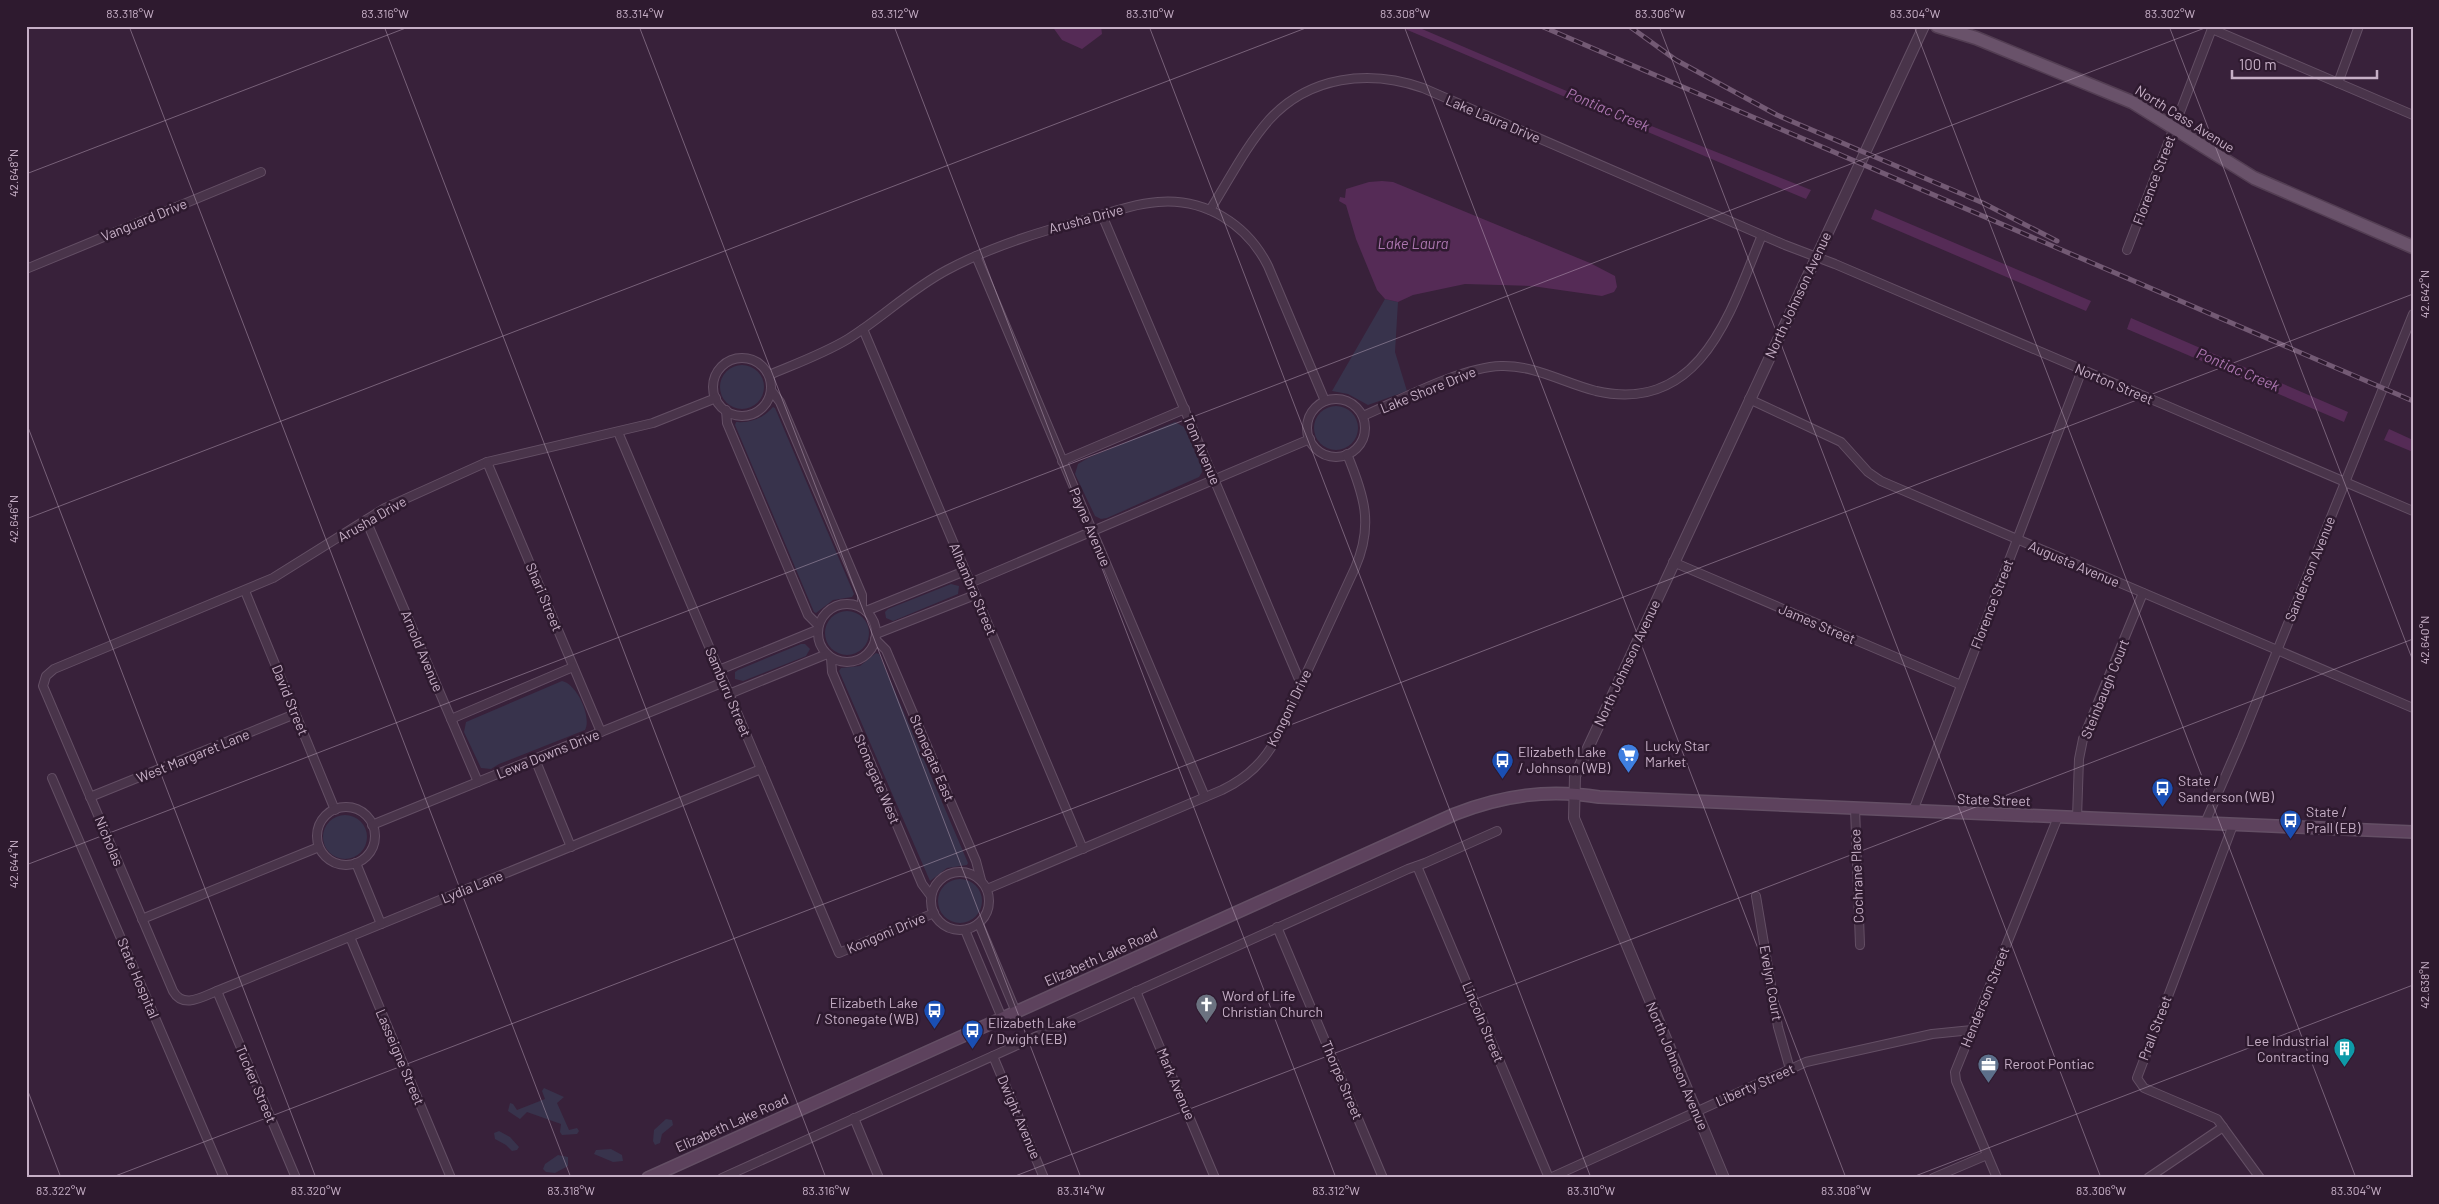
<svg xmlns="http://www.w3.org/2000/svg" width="2439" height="1204" font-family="Barlow,sans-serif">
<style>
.green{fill:#38334c}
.water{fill:#552b56}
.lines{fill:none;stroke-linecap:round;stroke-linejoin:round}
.minor-casing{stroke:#644f65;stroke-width:10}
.tertiary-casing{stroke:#644f65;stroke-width:12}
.secondary-casing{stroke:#644f65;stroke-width:14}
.primary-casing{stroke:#533e53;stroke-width:15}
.minor{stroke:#49344a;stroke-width:8}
.tertiary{stroke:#49344a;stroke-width:10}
.secondary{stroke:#5d425d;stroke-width:11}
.primary{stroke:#69526a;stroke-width:12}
.rail-casing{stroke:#735a74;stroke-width:5}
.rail{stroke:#2e1a2f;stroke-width:3;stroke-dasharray:9;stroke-linecap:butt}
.ticks{fill:none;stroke:#c6afc6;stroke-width:1;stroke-opacity:0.45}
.labels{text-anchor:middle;stroke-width:5;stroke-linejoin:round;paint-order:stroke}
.street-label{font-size:14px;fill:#c6afc6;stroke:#2e1a2f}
.poi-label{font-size:14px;fill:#c6afc6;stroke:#2e1a2f;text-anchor:start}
.water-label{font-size:15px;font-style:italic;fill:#ac76b0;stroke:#2e1a2f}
.neatline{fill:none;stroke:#c6afc6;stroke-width:2}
.ticks-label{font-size:12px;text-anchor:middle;fill:#c6afc6}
</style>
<rect width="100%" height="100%" fill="#38213a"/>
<g class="green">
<polygon points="1385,299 1398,302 1395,352 1407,391 1368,405 1348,394 1332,391"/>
<circle cx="742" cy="387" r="22"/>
<circle cx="1336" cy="428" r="22"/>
<path d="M773 407 775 408 854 594 852 597 833 600 816 613 814 612 735 425 736 422C752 423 763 418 773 407Z"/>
<polygon points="1175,422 1184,427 1201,465 1202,472 1199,477 1107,518 1101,519 1095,516 1075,474 1078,464 1088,458"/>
<polygon points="951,584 959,586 958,594 893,621 886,618 885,612 888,609"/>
<circle cx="847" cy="633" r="22"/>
<polygon points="801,644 805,644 810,649 806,656 743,681 735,679 735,672 738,670"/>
<polygon points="876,653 879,654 968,863 967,865 947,868 930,881 839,671 841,668 860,666"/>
<path d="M562 681C577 684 592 717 585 730L499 764 491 769 481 768 464 732 466 722Z"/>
<circle cx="345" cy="837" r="22"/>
<circle cx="960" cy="901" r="22"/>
<polygon points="544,1088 564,1097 557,1103 569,1130 577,1128 579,1131 577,1134 562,1135 560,1132 561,1124 527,1112 520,1119 508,1111 510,1103 513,1104 517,1110 545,1099 542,1091"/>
<polygon points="666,1119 672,1120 673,1125 662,1134 660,1143 655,1145 653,1141 654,1130"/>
<polygon points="499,1131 510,1137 519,1147 517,1150 512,1151 506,1145 495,1139 494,1133"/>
<polygon points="611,1149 622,1155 623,1161 613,1162 594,1154 596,1150"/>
<polygon points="558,1155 568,1157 568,1166 555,1173 546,1172 543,1169 545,1164"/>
</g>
<g class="water">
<polygon points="1052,26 1101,26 1102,34 1082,49 1062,40"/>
<polygon points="1398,26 1415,26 1604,107 1811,190 1806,199"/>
<polygon points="1382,181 1393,182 1590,263 1615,276 1617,287 1614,292 1602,296 1532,286 1465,284 1413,295 1398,302 1385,299 1377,290 1356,239 1346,205 1339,201 1340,197 1345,198 1346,189 1369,182"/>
<polygon points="1875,209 2091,301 2086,311 1871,219"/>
<polygon points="2131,318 2348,412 2344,422 2127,329"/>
<polygon points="2389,429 2413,440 2413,452 2384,440"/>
</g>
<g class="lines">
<defs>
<g id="minor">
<polyline points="2212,29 2413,115"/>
<polyline points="2338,83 2359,26"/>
<path d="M1210 210C1229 180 1246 146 1269 120 1309 76 1369 69 1423 88L1785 245 1835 264 2413 511"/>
<polyline points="1102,215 1301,684"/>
<polyline points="2127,250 2213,26"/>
<polyline points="976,256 1205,797"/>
<polyline points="26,269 261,172"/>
<polyline points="863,329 1083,849"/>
<circle cx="742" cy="387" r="29"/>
<path d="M769 375C795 364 823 354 848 339 882 318 911 289 947 270 990 247 1034 233 1081 221 1106 214 1132 204 1158 202 1205 198 1247 224 1268 266L1325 401"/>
<polyline points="771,390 780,402 862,595 862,607"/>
<path d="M716 398 653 423 487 462 385 508 273 578 54 669 46 676 43 686 173 991C183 1009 202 997 217 991L761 769"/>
<polyline points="1749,399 1841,442 1868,472 1881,481 2413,708"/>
<circle cx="1336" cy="428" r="29"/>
<polyline points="726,410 727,423 808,615 818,625"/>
<path d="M1363 416C1400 400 1462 367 1501 366 1535 365 1564 383 1596 391 1702 415 1731 310 1762 235"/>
<polyline points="618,432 839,953 934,913"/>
<polyline points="1062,461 1185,409"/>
<polyline points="487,462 601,732"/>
<polyline points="366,520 478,782"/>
<polyline points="1673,562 1961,685"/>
<polyline points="970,583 1310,439"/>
<polyline points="245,591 335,810"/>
<circle cx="847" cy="633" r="29"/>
<polyline points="866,611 965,571"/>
<polyline points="876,634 975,595"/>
<polyline points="875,639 886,650 976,861 981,880"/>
<polyline points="831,658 832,672 922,884 931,896"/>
<polyline points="719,670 817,630"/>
<polyline points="729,694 827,654"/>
<polyline points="451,719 573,667"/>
<polyline points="535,759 571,847"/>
<polyline points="52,778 224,1178"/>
<polyline points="90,797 295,714"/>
<circle cx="346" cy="836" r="29"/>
<polyline points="1855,808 1860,945"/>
<polyline points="1913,811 2082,370"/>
<polyline points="2077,818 2079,759 2083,739 2143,593"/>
<polyline points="2205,823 2241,740 2413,314"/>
<polyline points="372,825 724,682"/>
<polyline points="2233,825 2137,1078 2144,1088 2217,1119 2260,1178"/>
<polyline points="356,863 381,924"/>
<polyline points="1417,866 1549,1178"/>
<circle cx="960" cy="901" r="29"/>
<path d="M987 889 1222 790C1245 779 1264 762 1276 739L1355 568C1374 525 1364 495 1347 454"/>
<polyline points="1756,896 1778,1027 1790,1069"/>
<polyline points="142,919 319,847"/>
<polyline points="979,924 1016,1012"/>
<polyline points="1277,927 1383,1178"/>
<polyline points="965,930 1002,1018"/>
<polyline points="350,937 451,1178"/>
<polyline points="217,991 296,1178"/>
<polyline points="1136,991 1215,1178"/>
<polyline points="993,1056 1044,1178"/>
<polyline points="854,1118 879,1178"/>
<polyline points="722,1178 1408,869 1425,863 1497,831"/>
<polyline points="1550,1178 1806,1062 1932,1034 1972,1030"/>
<polyline points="1933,1178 1987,1155"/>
<polyline points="1997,1178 1956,1081 1955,1072 2058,817"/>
<polyline points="2148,1178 2223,1127"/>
</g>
<polyline id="tertiary" points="1724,1178 1574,818 1575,776 1924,26"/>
<path id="secondary" d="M648 1178 1455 814C1503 795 1548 789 1599 797L2413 832"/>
<polyline id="primary" points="1937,26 1976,38 2132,102 2254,178 2413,247"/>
</defs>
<use href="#minor" class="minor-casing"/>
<use href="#tertiary" class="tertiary-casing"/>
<use href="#secondary" class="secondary-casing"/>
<use href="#primary" class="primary-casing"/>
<use href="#minor" class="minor"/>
<use href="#tertiary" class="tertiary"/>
<use href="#secondary" class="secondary"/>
<use href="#primary" class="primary"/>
<defs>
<g id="rail">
<polyline points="1541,26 2413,401"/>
<polyline points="1629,26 1676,60 1777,115 1983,203 2057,241"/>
</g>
</defs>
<use href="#rail" class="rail-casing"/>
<use href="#rail" class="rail"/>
</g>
<path class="ticks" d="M129 26 571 1178M384 26 826 1178M639 26 1081 1178M894 26 1336 1178M1149 26 1591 1178M1404 26 1846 1178M1659 26 2101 1178M1914 26 2356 1178M2169 26 2413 661M26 174 411 26M26 422 316 1178M26 519 1311 26M26 865 2210 26M26 1086 61 1178M110 1178 2413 294M1010 1178 2413 639M1910 1178 2413 985"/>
<defs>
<symbol id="supermarket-pin" viewBox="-11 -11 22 30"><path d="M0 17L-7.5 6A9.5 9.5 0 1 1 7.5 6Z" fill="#3f7fe0" stroke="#2e1a2f"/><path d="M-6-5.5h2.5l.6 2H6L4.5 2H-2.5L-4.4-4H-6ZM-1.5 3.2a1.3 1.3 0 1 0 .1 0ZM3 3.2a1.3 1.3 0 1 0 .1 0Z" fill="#fff"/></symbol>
<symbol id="bus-pin" viewBox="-11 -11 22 30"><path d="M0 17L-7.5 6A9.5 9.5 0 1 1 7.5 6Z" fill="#1a4fb4" stroke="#2e1a2f"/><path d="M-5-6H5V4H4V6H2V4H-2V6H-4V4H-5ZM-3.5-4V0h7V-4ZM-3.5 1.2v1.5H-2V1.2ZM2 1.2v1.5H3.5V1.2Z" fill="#fff"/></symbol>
<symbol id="church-pin" viewBox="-11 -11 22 30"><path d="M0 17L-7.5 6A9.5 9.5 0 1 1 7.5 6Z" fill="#6b7280" stroke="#2e1a2f"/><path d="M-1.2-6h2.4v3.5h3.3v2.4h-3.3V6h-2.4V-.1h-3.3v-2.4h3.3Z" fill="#fff"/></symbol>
<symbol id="building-pin" viewBox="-11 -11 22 30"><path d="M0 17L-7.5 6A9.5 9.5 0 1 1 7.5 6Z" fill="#0f9aa8" stroke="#2e1a2f"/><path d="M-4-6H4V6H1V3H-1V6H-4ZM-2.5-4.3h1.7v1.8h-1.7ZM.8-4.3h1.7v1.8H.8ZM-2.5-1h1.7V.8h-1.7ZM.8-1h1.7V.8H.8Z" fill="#fff"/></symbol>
<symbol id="office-pin" viewBox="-11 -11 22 30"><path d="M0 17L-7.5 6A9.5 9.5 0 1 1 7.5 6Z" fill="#5c6f8a" stroke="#2e1a2f"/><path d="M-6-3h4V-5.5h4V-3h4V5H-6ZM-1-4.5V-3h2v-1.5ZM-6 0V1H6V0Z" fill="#fff"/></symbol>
</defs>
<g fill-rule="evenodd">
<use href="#supermarket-pin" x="1616" y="742" width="25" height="34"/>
<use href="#bus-pin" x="1490" y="748" width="25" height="34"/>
<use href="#bus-pin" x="2150" y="776" width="25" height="34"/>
<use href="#bus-pin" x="2278" y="808" width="25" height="34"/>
<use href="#church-pin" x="1194" y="992" width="25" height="34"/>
<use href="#bus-pin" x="922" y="998" width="25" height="34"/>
<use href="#bus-pin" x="960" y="1018" width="25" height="34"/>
<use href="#building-pin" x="2332" y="1036" width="25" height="34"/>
<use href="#office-pin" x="1976" y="1052" width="25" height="34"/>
</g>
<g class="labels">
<g class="street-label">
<text transform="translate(1493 119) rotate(23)" y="5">Lake Laura Drive</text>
<text transform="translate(2185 119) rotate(32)" y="5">North Cass Avenue</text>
<text transform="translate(2154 180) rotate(-69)" y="5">Florence Street</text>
<text transform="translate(1086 219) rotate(-15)" y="5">Arusha Drive</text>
<text transform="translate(144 220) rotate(-22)" y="5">Vanguard Drive</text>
<text transform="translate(1798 295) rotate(-65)" y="5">North Johnson Avenue</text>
<text transform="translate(2114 384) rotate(23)" y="5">Norton Street</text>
<text transform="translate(1428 390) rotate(-22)" y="5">Lake Shore Drive</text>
<text transform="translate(1202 450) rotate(67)" y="5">Tom Avenue</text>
<text transform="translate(372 519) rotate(-30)" y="5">Arusha Drive</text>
<text transform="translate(1090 527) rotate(67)" y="5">Payne Avenue</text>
<text transform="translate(2074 564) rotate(23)" y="5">Augusta Avenue</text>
<text transform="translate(2310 569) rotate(-68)" y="5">Sanderson Avenue</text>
<text transform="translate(973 589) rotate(67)" y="5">Alhambra Street</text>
<text transform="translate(544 597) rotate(67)" y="5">Shari Street</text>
<text transform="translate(1992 604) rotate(-69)" y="5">Florence Street</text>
<text transform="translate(1817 624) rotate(23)" y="5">James Street</text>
<text transform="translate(422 651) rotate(67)" y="5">Arnold Avenue</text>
<text transform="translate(1627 663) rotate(-65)" y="5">North Johnson Avenue</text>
<text transform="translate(2105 689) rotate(-68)" y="5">Steinbaugh Court</text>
<text transform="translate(728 692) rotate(67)" y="5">Samburu Street</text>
<text transform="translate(290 700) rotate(68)" y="5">David Street</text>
<text transform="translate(1289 708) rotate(-64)" y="5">Kongoni Drive</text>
<text transform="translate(548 754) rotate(-22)" y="5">Lewa Downs Drive</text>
<text transform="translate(193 756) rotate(-22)" y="5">West Margaret Lane</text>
<text transform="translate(932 758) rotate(67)" y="5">Stonegate East</text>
<text transform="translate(877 779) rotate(67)" y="5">Stonegate West</text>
<text transform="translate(1994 800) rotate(2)" y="5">State Street</text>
<text transform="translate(109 841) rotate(67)" y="5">Nicholas</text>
<text transform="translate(1857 876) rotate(-92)" y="5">Cochrane Place</text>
<text transform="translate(472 887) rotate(-22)" y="5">Lydia Lane</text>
<text transform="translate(886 933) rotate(-23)" y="5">Kongoni Drive</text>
<text transform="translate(1101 957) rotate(-24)" y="5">Elizabeth Lake Road</text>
<text transform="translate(138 978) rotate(67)" y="5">State Hospital</text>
<text transform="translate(1771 983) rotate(80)" y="5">Evelyn Court</text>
<text transform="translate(1985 997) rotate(-68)" y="5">Henderson Street</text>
<text transform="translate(1483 1022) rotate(67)" y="5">Lincoln Street</text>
<text transform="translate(2155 1028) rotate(-69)" y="5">Prall Street</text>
<text transform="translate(400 1057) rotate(67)" y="5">Lasseigne Street</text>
<text transform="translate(1677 1066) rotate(67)" y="5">North Johnson Avenue</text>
<text transform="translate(1342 1080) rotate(67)" y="5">Thorpe Street</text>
<text transform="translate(256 1084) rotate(67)" y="5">Tucker Street</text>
<text transform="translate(1176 1084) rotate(67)" y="5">Mark Avenue</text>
<text transform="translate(1755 1085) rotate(-24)" y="5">Liberty Street</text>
<text transform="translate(1019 1117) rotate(67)" y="5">Dwight Avenue</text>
<text transform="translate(732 1123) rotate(-24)" y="5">Elizabeth Lake Road</text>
</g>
<g class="poi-label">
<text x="1645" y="751">Lucky Star<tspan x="1645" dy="16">Market</tspan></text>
<text x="1518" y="757">Elizabeth Lake<tspan x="1518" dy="16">/ Johnson (WB)</tspan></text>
<text x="2178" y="786">State /<tspan x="2178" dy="16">Sanderson (WB)</tspan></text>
<text x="2306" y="817">State /<tspan x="2306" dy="16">Prall (EB)</tspan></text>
<text x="1222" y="1001">Word of Life<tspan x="1222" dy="16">Christian Church</tspan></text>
<text x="918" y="1008" text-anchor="end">Elizabeth Lake<tspan x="918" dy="16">/ Stonegate (WB)</tspan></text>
<text x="988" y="1028">Elizabeth Lake<tspan x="988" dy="16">/ Dwight (EB)</tspan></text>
<text x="2329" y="1046" text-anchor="end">Lee Industrial<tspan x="2329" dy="16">Contracting</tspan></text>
<text x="2004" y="1069">Reroot Pontiac</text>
</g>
<g class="water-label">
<text transform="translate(1608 110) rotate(23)" y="5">Pontiac Creek</text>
<text x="1413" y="249">Lake Laura</text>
<text transform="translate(2238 370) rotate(23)" y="5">Pontiac Creek</text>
</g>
</g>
<rect width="2439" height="1204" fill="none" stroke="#2e1a2f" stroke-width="55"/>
<path d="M2232 70v8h145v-8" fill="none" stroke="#c6afc6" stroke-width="2.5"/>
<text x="2239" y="70" font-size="15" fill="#c6afc6" stroke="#2e1a2f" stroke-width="4" paint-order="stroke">100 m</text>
<rect x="28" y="28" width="2384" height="1148" class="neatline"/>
<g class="ticks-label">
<text x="130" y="18">83.318°W</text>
<text x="385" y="18">83.316°W</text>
<text x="640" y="18">83.314°W</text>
<text x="895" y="18">83.312°W</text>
<text x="1150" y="18">83.310°W</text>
<text x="1405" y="18">83.308°W</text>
<text x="1660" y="18">83.306°W</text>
<text x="1915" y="18">83.304°W</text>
<text x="2170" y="18">83.302°W</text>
<text transform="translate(14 173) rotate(-90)" y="4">42.648°N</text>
<text transform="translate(2425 294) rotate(-90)" y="4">42.642°N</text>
<text transform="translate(14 519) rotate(-90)" y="4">42.646°N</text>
<text transform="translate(2425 640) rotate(-90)" y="4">42.640°N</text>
<text transform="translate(14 864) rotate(-90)" y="4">42.644°N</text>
<text transform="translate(2425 985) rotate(-90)" y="4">42.638°N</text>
<text x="61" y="1195">83.322°W</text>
<text x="316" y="1195">83.320°W</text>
<text x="571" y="1195">83.318°W</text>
<text x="826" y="1195">83.316°W</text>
<text x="1081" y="1195">83.314°W</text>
<text x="1336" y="1195">83.312°W</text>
<text x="1591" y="1195">83.310°W</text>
<text x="1846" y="1195">83.308°W</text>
<text x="2101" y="1195">83.306°W</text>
<text x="2356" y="1195">83.304°W</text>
</g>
</svg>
